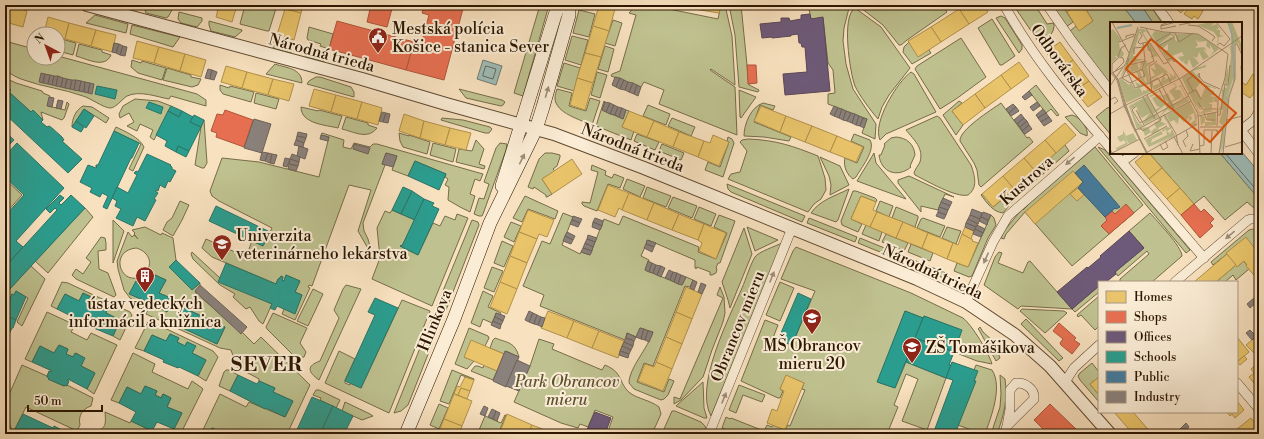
<svg xmlns="http://www.w3.org/2000/svg" width="1264" height="439" font-family="'Libre Bodoni',serif">
<style>
.green{fill:#bfc290;stroke:#766c48;fill-rule:evenodd}
.water{fill:#9ebcb7;stroke:#707a6e}
.homes{fill:#e9c46a;stroke:#b0904a}
.shops{fill:#e76f51;stroke:#af5439}
.offices{fill:#6d597a;stroke:#5a4555}
.schools{fill:#2a9d8f;stroke:#2b7464}
.public{fill:#457b9d;stroke:#3e5d6e}
.industry{fill:#8a817c;stroke:#6e6157}
.lines{fill:none;stroke-linecap:round;stroke-linejoin:round}
.shore{stroke:#65695c;stroke-width:1}
.minor-casing{stroke:#5f4930;stroke-width:10}
.tertiary-casing{stroke:#5f4930;stroke-width:14}
.secondary-casing{stroke:#2c1600;stroke-width:14}
.minor{stroke:#faecd5;stroke-width:9}
.tertiary{stroke:#faecd5;stroke-width:12}
.secondary{stroke:#faecd5;stroke-width:13}
.oneway{fill:#9d8c75}
.labels{text-anchor:middle;stroke-width:4;stroke-linejoin:round;paint-order:stroke}
.poi-label{font-size:16px;fill:#2c1600;stroke:#faecd5;text-anchor:start}
.street-label{font-size:16px;fill:#2c1600;stroke:#faecd5}
.park-label{font-size:16px;font-style:italic;fill:#5f5232;stroke:#faecd5}
.district-label{font-size:20px;font-weight:bold;letter-spacing:1px;fill:#2c1600;stroke:#faecd5}
.inset-river{fill:none;stroke:#9ebcb7;stroke-width:2}
.inset-road{fill:none;stroke:#a69073;stroke-width:1}
.view{fill:#df560b;fill-opacity:0.15;stroke:#df560b;stroke-width:2}
.inset-edge{fill:none;stroke:#2c1600;stroke-width:2}
</style>
<rect width="100%" height="100%" fill="#f8e1bf"/>
<filter id="stains"><feTurbulence type="fractalNoise" baseFrequency=".005" numOctaves="4"/><feColorMatrix values="0 0 0 0 .2 0 0 0 0 .09 0 0 0 0 .02 0 0 0 .5 -.17"/></filter>
<radialGradient id="worn" r=".72"><stop offset=".6" stop-color="#630" stop-opacity="0"/><stop offset="1" stop-color="#630" stop-opacity=".3"/></radialGradient>
<g class="green">
<polygon points="143,5 156,5 172,10 168,17 166,18 146,13"/>
<polygon points="245,5 277,5 269,31 267,31 240,24"/>
<polygon points="540,5 549,5 523,96 514,93"/>
<polygon points="636,5 664,8 718,19 721,5 725,5 732,36 735,85 711,69 710,70 735,87 737,135 659,104 664,90 644,82 641,87 611,76 612,74 620,71 636,15 629,13"/>
<polygon points="729,5 741,5 749,85 759,90 758,92 739,87 735,35"/>
<polygon points="806,5 849,5 849,8 844,28 843,41 846,64 853,89 876,124 875,139 862,133 867,119 828,104 828,94 835,93 833,70 828,63 823,18 811,19 809,9 806,7"/>
<polygon points="857,5 939,5 942,9 944,7 947,12 907,40 901,45 899,45 883,25"/>
<path d="M1015 5H1035L1047 24 1054 23C1055 33 1048 40 1038 41L1014 6Z"/>
<polygon points="1057,5 1062,5 1073,22 1066,27 1053,8"/>
<polygon points="1083,5 1122,5 1136,23 1111,23 1111,86 1070,31 1076,26 1079,30 1093,21"/>
<polygon points="1141,5 1150,5 1162,23 1153,23"/>
<path d="M855 8 881 27 910 68 889 95 882 107 878 119C871 111 859 95 855 86 850 73 841 16 855 8Z"/>
<polygon points="579,10 595,14 589,37 573,33"/>
<polygon points="179,12 202,18 202,21 197,27 181,23 178,19"/>
<polygon points="95,15 128,24 126,33 86,23"/>
<polygon points="1001,16 1005,18 1022,45 1022,49 1019,53 996,18"/>
<polygon points="992,19 1015,56 1002,65 1000,65 978,28"/>
<polygon points="613,20 622,23 615,46 605,43"/>
<polygon points="209,21 242,30 242,31 235,37 211,31 209,25"/>
<polygon points="132,25 180,37 173,47 130,34"/>
<polygon points="309,27 333,34 329,49 320,46 321,44 308,40 307,38"/>
<polygon points="572,36 588,40 581,65 565,60"/>
<polygon points="58,38 76,43 73,55 58,51"/>
<polygon points="961,38 986,77 956,99 940,109 915,69 917,66"/>
<polygon points="274,39 296,46 297,48 290,53 273,48"/>
<path d="M5 41 34 49V58H58V56L197 94 206 100V106L171 96 169 99C157 97 140 90 127 96 122 99 116 108 110 108 104 108 90 98 83 96 64 89 43 87 24 80 17 78 11 74 5 70Z"/>
<polygon points="909,42 929,50 931,53 912,64 903,52 904,47"/>
<path d="M79 44 102 50V52L111 55C105 69 87 59 76 56Z"/>
<polygon points="605,46 614,49 608,72 598,69"/>
<polygon points="304,47 322,52 324,62 306,57 304,54"/>
<polygon points="132,60 141,63 142,61 166,68 162,80 138,73 131,67"/>
<polygon points="564,63 580,68 574,91 557,86"/>
<path d="M275 64C286 68 302 68 302 83L266 74Z"/>
<polygon points="167,68 191,75 191,77 201,79 198,85 192,87 163,80"/>
<polygon points="597,72 607,75 600,98 591,95"/>
<path d="M911 72 914 74 936 112 886 134 880 140C872 123 897 82 911 72Z"/>
<polygon points="316,77 320,77 351,87 354,92 354,97 307,84 309,81"/>
<polygon points="5,78 16,83 42,91 43,93 50,96 48,106 65,110 67,102 69,104 64,118 62,120 41,112 43,120 34,111 31,112 9,92 11,90 5,85"/>
<polygon points="220,85 229,88 230,86 254,92 251,102 223,94 220,90"/>
<polygon points="1036,85 1059,115 1057,116 1051,109 1046,113 1029,91"/>
<polygon points="459,89 502,100 505,102 503,105 501,106 466,98"/>
<path d="M557 89 572 93 569 106 586 111 590 98 600 101 592 125C581 120 555 113 555 98 555 95 556 92 557 89Z"/>
<polygon points="739,90 756,97 741,118 740,117"/>
<polygon points="256,93 279,99 276,109 254,103"/>
<polygon points="135,99 158,101 171,106 154,140 150,137 153,130 140,124 137,131 127,126 134,122 129,113 120,118 119,114 123,106"/>
<polygon points="604,101 605,102 602,110 623,119 626,110 629,111 622,127 634,131 631,140 596,126"/>
<polygon points="959,101 962,103 952,111 963,125 956,135 943,115"/>
<path d="M763 103 775 106 773 110 760 105 754 122 791 137 789 141 764 137 744 136C744 124 751 107 763 103Z"/>
<path d="M1001 103 1027 138 1029 137 1033 142 981 187 979 185 977 170 974 163 960 141C959 130 991 110 1001 103Z"/>
<polygon points="648,105 670,114 666,125 643,116"/>
<path d="M83 106 92 107 109 118 106 123 84 109 72 127C72 118 76 110 83 106Z"/>
<path d="M301 107 318 111 319 110 342 116 338 128C326 125 301 124 301 107Z"/>
<polygon points="1111,107 1111,135 1096,117 1107,108"/>
<path d="M1072 115C1080 117 1089 128 1087 136L1080 133 1065 117Z"/>
<path d="M937 116 940 118 971 165C975 176 978 188 968 195 956 198 927 181 915 175L914 173C915 169 918 166 920 162 924 148 914 140 906 130Z"/>
<path d="M346 117 368 123V125L377 128C368 140 354 132 342 129Z"/>
<polygon points="442,118 463,120 490,127 492,129 489,133 485,133 441,120"/>
<polygon points="672,118 695,127 691,136 668,126"/>
<polygon points="204,120 207,163 204,168 202,168 195,165 201,127"/>
<path d="M116 127C126 132 139 137 144 147L133 171 129 169 141 144 114 131Z"/>
<polygon points="322,133 344,140 343,147 351,149 354,143 370,147 373,144 377,144 483,174 480,181 475,179 470,194 475,196 470,212 460,207 448,200 449,187 445,185 448,179 445,177 446,174 415,161 408,176 392,170 397,156 386,153 382,164 385,165 363,223 364,231 368,239 371,250 370,252 358,231 371,190 349,185 312,286 309,285 308,287 310,288 295,320 282,314 284,309 295,313 302,295 295,292 300,281 286,275 284,281 282,280 283,277 281,276 279,279 278,279 276,284 212,257 202,248 206,239 246,257 252,241 263,246 272,228 219,201 212,196 210,191 222,158 259,162 319,177 329,137 321,135"/>
<polygon points="399,133 409,136 409,135 430,142 427,154 403,147 400,141"/>
<polygon points="637,134 659,142 655,150 634,141"/>
<path d="M854 134 870 140C876 150 861 168 856 177L853 179C847 175 843 166 845 158L857 163 864 147 851 141Z"/>
<polygon points="728,137 732,139 734,143 723,177 705,170 708,162 720,167 729,142 727,141"/>
<path d="M896 137C907 138 914 144 915 155L910 166 911 167C898 178 881 173 879 155H881L885 145 884 144 891 138Z"/>
<path d="M748 139C776 140 793 146 818 156L825 178 826 190 821 199 814 204 808 212 728 179 731 174 740 172 747 151 740 142 742 140Z"/>
<polygon points="476,140 484,149 479,164 485,166 484,169 456,162 459,149 472,151"/>
<polygon points="433,143 456,149 453,162 430,155"/>
<polygon points="500,143 507,144 506,150 483,214 482,216 479,216 474,214 479,198 484,199 489,184 484,182 496,148"/>
<polygon points="662,144 684,153 681,160 659,151"/>
<polygon points="1065,145 1069,151 1051,167 1046,161"/>
<polygon points="1095,147 1143,205 1072,266 1025,212 1006,234 1004,239 1001,238 1004,231 1022,209 1023,210 1032,201"/>
<polygon points="1098,147 1105,150 1190,250 1186,253"/>
<polygon points="545,153 552,153 560,155 560,157 557,166 553,169 555,171 542,179 552,194 547,197 546,197 546,195 534,187 533,189 528,187 539,159"/>
<polygon points="874,153 876,163 906,199 857,181"/>
<polygon points="1149,153 1220,153 1259,199 1259,206 1254,208 1247,202 1225,220 1204,196 1194,204"/>
<polygon points="820,157 840,166 849,185 830,195 831,185 829,176"/>
<polygon points="1044,163 1049,169 1030,185 1025,179"/>
<polygon points="592,165 606,171 605,175 612,178 614,174 624,178 620,188 608,184 597,211 584,206 582,204 582,202 590,203 598,172 591,170"/>
<polygon points="909,176 954,197 945,194 938,210 921,206 921,212 898,183 898,180"/>
<polygon points="5,179 22,195 5,214"/>
<polygon points="627,179 645,186 640,197 623,189"/>
<polygon points="1023,181 1028,187 1011,204 1005,197"/>
<polygon points="727,184 805,216 802,222 731,192 728,189"/>
<polygon points="647,187 671,196 666,207 643,198"/>
<path d="M849 189 838 220 836 222 811 213C820 200 835 196 849 189Z"/>
<polygon points="853,191 856,191 875,198 877,200 876,202 861,196 851,219 862,224 858,232 842,225 841,221"/>
<path d="M982 194 993 207 1003 199 1009 206 1003 213C993 212 987 203 981 195Z"/>
<polygon points="525,196 558,211 555,219 528,209 522,222 513,218"/>
<polygon points="673,197 697,206 692,218 668,208"/>
<polygon points="180,201 189,205 182,220 173,236 163,230 167,222 172,218"/>
<polygon points="880,201 893,206 889,217 876,211"/>
<polygon points="699,207 716,214 711,226 694,219"/>
<polygon points="896,207 918,216 918,218 915,227 892,218"/>
<polygon points="85,208 93,217 48,273 35,261"/>
<polygon points="392,210 415,220 402,246 400,246 418,255 433,223 440,226 445,216 455,220 457,214 468,218 432,306 372,279 380,258 377,228 385,211 390,213"/>
<path d="M563 213 573 217 562 245 580 254 581 252 590 255 604 219 619 225 623 216 699 247 698 252 716 259 727 233 714 227 719 215 735 221 720 263H718L716 268 717 269 716 273 712 275H710V272L697 267 696 269 695 268V260L648 240 641 256 649 260 645 270 682 285 686 277 693 280 690 287 685 286 653 366 644 363 637 382 664 392 669 379 674 381 668 395 664 399 661 400 634 389 629 383C629 368 648 348 653 332L640 328 636 337 627 333 625 340 540 306 544 295 523 286 542 241 550 244Z"/>
<path d="M1150 213C1157 221 1182 247 1182 256L1152 282H1120V279L1149 254 1147 251 1118 276 1115 272 1144 248 1129 231Z"/>
<polygon points="991,215 994,218 996,225 988,238 972,276 969,277 954,271 957,263 968,267"/>
<polygon points="809,218 857,237 855,242 807,223"/>
<polygon points="923,218 945,226 940,237 917,228 921,219"/>
<polygon points="113,220 124,231 113,263"/>
<polygon points="472,220 478,222 479,225 446,310 443,311 436,308"/>
<polygon points="511,222 521,226 514,242 504,237"/>
<polygon points="866,225 882,232 879,241 862,234"/>
<path d="M145 227 161 235 162 233 173 238 176 260 169 267 192 290 200 283V285L195 292 241 333 242 332 254 344 261 337 310 385 287 434H225L212 428 209 434H201L220 394 246 407 249 402 285 417 293 401 273 392 275 388 259 381V379L237 367 231 350 220 348 146 314 151 303 167 312 173 299 159 293 166 280 155 275 149 288 136 281 130 294 145 301 143 306 130 298 124 290 118 269 117 261 128 232 132 237 134 235 138 239 134 234 135 233 132 230ZM136 248C145 250 153 259 148 269 147 273 144 275 140 277 120 285 109 251 136 248ZM182 307 225 327 217 344 175 324Z"/>
<polygon points="747,227 778,240 755,251"/>
<polygon points="947,227 961,231 956,244 942,238"/>
<polygon points="744,228 752,254 730,308 728,300 722,282"/>
<path d="M1253 229C1261 230 1259 236 1259 243L1254 247 1227 254 1213 265 1211 262 1249 230Z"/>
<polygon points="886,234 908,243 904,251 882,242"/>
<polygon points="101,237 105,238 106,243 106,250 98,251 99,269 108,273 115,292 116,295 114,297 76,279 72,275 76,269 83,274 91,262 86,258"/>
<polygon points="860,238 948,274 946,279 858,243"/>
<polygon points="502,241 513,246 504,267 494,263"/>
<path d="M782 243 711 416C694 386 729 318 742 288 746 279 750 265 755 257 758 252 776 246 782 243Z"/>
<polygon points="911,244 933,253 930,261 908,252"/>
<path d="M796 247 911 293 963 318C972 325 989 353 992 364L977 361 954 352 961 330 924 316 923 318 905 311 878 382 895 388 906 362 946 378 927 430 902 421 918 379 906 374 894 405 898 407 887 434H737L722 428 726 417 730 419 731 418 764 431 767 425 772 427 773 425 785 430 788 425 790 426 805 390 802 389 804 383 786 376 780 389 783 391 780 398H778L741 381 765 320 778 325 771 343 781 347 783 342 792 345 815 291 781 279 793 251Z"/>
<polygon points="192,252 220,278 272,304 263,324 259,321 250,307 246,309 233,297 235,294 220,285 193,259 191,254"/>
<polygon points="999,252 1002,253 998,263 1023,273 1028,262 1030,261 1072,309 1099,286 1099,292 1075,312 1072,309 1021,306 1018,309 984,285 995,257"/>
<polygon points="1244,261 1249,269 1236,280 1233,275 1225,282 1216,282 1236,265 1238,266"/>
<polygon points="31,266 45,279 22,326 17,322 28,298 16,291 14,295 12,294 10,300 5,298 5,288 8,291"/>
<polygon points="492,267 503,271 494,292 484,288"/>
<polygon points="62,282 68,283 130,312 132,315 120,340 113,336 120,320 106,313 109,305 100,301 98,306 90,302 92,297 83,293 79,301 65,294 57,309 51,306"/>
<polygon points="780,282 794,288 780,321 766,315"/>
<path d="M346 285 361 289 319 380C308 372 306 366 320 361L339 318 334 310 343 289Z"/>
<polygon points="720,287 724,297 725,313 723,322 712,350 703,377 681,400 674,404 674,397 680,399 723,298 717,295"/>
<polygon points="313,289 323,294 308,326 297,321"/>
<polygon points="483,291 493,296 488,307 501,313 500,315 496,313 492,323 483,319 480,327 471,323"/>
<polygon points="1099,296 1099,326 1095,330 1081,315 1078,317 1077,315"/>
<polygon points="402,300 430,311 389,413 325,383 339,351 355,359 345,380 345,383 350,385 351,383 361,388"/>
<polygon points="1022,309 1064,311 1067,313 1045,333 1020,311"/>
<polygon points="47,312 75,325 71,332 87,340 91,333 117,345 94,394 87,389 95,373 81,366 84,358 76,353 73,357 66,354 68,349 59,345 54,353 40,346 32,362 25,359"/>
<polygon points="273,313 307,328 300,343 306,352 304,357 296,358 267,329 266,327"/>
<polygon points="434,313 440,316 442,319 408,405 401,411 394,413"/>
<polygon points="1026,319 1063,358 1059,361 1021,324"/>
<polygon points="148,322 154,323 213,351 218,357 206,381 198,376 206,360 192,353 195,346 187,342 185,346 177,342 179,338 170,334 166,341 152,335 144,351 135,348"/>
<path d="M980 327 983 332 993 341C994 345 998 352 1000 358L996 361 979 330 978 329Z"/>
<polygon points="469,328 488,336 489,338 485,346 464,357 474,361 467,369 455,364"/>
<path d="M495 338C508 343 515 342 519 357L506 351 504 354 490 348 493 340Z"/>
<path d="M539 339 554 344 552 349 602 370 605 365C624 373 618 383 630 393 638 399 650 400 659 407L661 414 652 434H607L613 417 595 410 588 427 580 424 578 428 561 423 514 402 530 366Z"/>
<polygon points="133,353 155,364 152,372 188,389 192,381 202,388 203,389 181,433 174,429 182,413 167,407 171,398 163,394 161,398 155,395 157,391 145,386 141,394 127,387 119,403 111,400"/>
<polygon points="1092,363 1099,372 1099,377 1090,384 1099,395 1099,402 1080,380 1078,376 1080,373"/>
<path d="M22 365 47 376V377L49 378 48 379 64 386 67 385 93 398 91 406C82 409 78 416 80 425L77 431 26 407 15 429 24 434 14 433 6 418 5 404Z"/>
<polygon points="484,365 497,371 493,380 471,371 475,366 478,366 483,368"/>
<path d="M976 365 992 370C1003 387 991 417 985 434H982L958 425 975 381H974V370Z"/>
<polygon points="226,370 229,370 238,375 230,391 219,386 224,372"/>
<polygon points="452,370 474,379 474,380 461,375 449,404 440,401"/>
<path d="M1000 375 1005 379C1008 399 1004 415 997 434H991L1000 407 1001 394Z"/>
<polygon points="703,382 704,408 707,418 704,418 676,406"/>
<polygon points="739,385 765,395 762,402 743,395 736,413 729,410"/>
<polygon points="316,390 319,390 340,400 336,408 320,400 321,398 313,395"/>
<polygon points="345,402 370,414 373,416 362,420 342,411"/>
<polygon points="439,404 448,408 439,429 430,425"/>
<polygon points="672,411 675,411 701,422 705,426 706,429 705,434 667,434 664,429"/>
<path d="M105 412 130 423 131 421 152 431V434H94C106 427 106 426 105 412Z"/>
<polygon points="505,415 506,415 499,432 503,434 473,434 476,429 479,430 485,416 501,423"/>
</g>
<g class="water">
<polygon points="1122,5 1141,5 1153,23 1136,23"/>
<polygon points="483,60 502,66 496,85 477,79"/>
<polygon points="1241,151 1259,172 1259,199 1220,153 1241,153"/>
</g>
<g class="homes">
<polygon points="7,5 27,11 23,27 5,22 5,14"/>
<polygon points="219,5 237,5 232,22 216,17"/>
<polygon points="286,5 303,5 301,13 285,9"/>
<polygon points="599,5 616,5 609,31 593,26"/>
<polygon points="695,5 721,5 719,13 694,9"/>
<polygon points="965,5 983,5 988,12 969,24 959,9"/>
<polygon points="1062,5 1077,5 1067,12"/>
<polygon points="1077,5 1083,5 1093,21 1079,31 1067,12"/>
<polygon points="1178,5 1188,5 1181,13 1175,8"/>
<polygon points="1190,5 1195,5 1203,11 1198,19 1194,16 1192,19 1184,14"/>
<polygon points="285,9 301,13 294,40 277,35"/>
<polygon points="959,9 969,24 941,42 931,27"/>
<polygon points="48,17 69,23 65,39 58,37 58,34 44,33"/>
<polygon points="69,23 96,30 91,46 65,39"/>
<polygon points="593,26 609,31 601,57 585,53"/>
<polygon points="931,27 941,42 918,57 908,41"/>
<polygon points="96,30 116,35 112,52 91,46"/>
<polygon points="137,41 159,47 154,63 133,58"/>
<polygon points="1060,42 1073,60 1059,70 1046,52"/>
<polygon points="159,47 185,54 180,71 154,63"/>
<polygon points="585,53 601,57 593,83 577,78"/>
<polygon points="185,54 206,60 201,77 180,71"/>
<polygon points="1073,60 1089,81 1075,91 1059,70"/>
<polygon points="1019,62 1029,76 1011,89 1001,75"/>
<polygon points="226,66 247,72 242,88 221,82"/>
<polygon points="247,72 273,79 268,95 242,88"/>
<polygon points="1253,74 1259,78 1259,92 1257,95 1254,93 1250,98 1241,92 1241,87 1243,83 1246,85"/>
<polygon points="1001,75 1011,89 985,108 975,94"/>
<polygon points="577,78 593,83 585,110 570,105"/>
<polygon points="273,79 294,84 289,101 268,95"/>
<polygon points="1089,81 1102,97 1088,107 1075,91"/>
<polygon points="314,89 336,95 331,112 309,106"/>
<polygon points="975,94 985,108 963,125 952,111"/>
<polygon points="336,95 362,102 357,119 331,112"/>
<polygon points="362,102 382,108 378,125 357,119"/>
<polygon points="761,106 786,116 780,132 754,121"/>
<polygon points="629,111 654,121 647,137 622,127"/>
<polygon points="404,114 424,121 420,138 399,131"/>
<polygon points="786,116 812,126 805,142 780,132"/>
<polygon points="424,121 450,128 445,145 420,138"/>
<polygon points="654,121 679,132 673,147 647,137"/>
<polygon points="1065,123 1076,135 1056,153 1045,140"/>
<polygon points="812,126 837,136 830,152 805,142"/>
<polygon points="450,128 471,133 466,150 445,145"/>
<polygon points="679,132 704,141 698,157 673,147"/>
<polygon points="713,135 729,142 719,166 698,157 704,141 710,143"/>
<polygon points="837,136 863,147 856,162 830,152"/>
<polygon points="1045,140 1056,153 1035,171 1024,158"/>
<polygon points="1146,153 1149,153 1162,168 1149,179 1135,162"/>
<polygon points="1024,158 1035,171 1014,189 1003,176"/>
<polygon points="572,159 582,174 552,194 542,179"/>
<polygon points="1162,168 1180,188 1167,199 1149,179"/>
<polygon points="1073,171 1083,182 1035,224 1025,212"/>
<polygon points="1003,176 1014,189 993,207 982,194"/>
<polygon points="608,185 629,193 622,210 619,208 615,217 598,210"/>
<polygon points="1078,188 1084,195 1077,201 1070,194"/>
<polygon points="1180,188 1194,204 1181,215 1167,199"/>
<polygon points="629,193 654,203 647,220 622,210"/>
<polygon points="861,196 876,202 873,210 877,212 870,227 851,219"/>
<polygon points="654,203 679,214 672,230 647,220"/>
<polygon points="528,210 554,220 547,237 539,234 537,239 519,232"/>
<polygon points="877,212 903,222 896,238 870,227"/>
<polygon points="679,214 704,224 698,240 672,230"/>
<polygon points="903,222 928,233 922,248 896,238"/>
<polygon points="704,224 726,233 716,259 699,251 702,243 698,240"/>
<polygon points="965,227 974,231 971,239 962,234"/>
<polygon points="519,232 537,239 527,263 510,256"/>
<polygon points="928,233 953,243 947,259 922,248"/>
<polygon points="962,234 973,240 972,241 978,243 968,267 947,259 953,243 958,245"/>
<polygon points="1246,237 1259,254 1259,281 1246,266 1247,265 1244,261 1237,267 1226,253"/>
<polygon points="1227,254 1236,265 1216,282 1194,282"/>
<polygon points="510,256 527,263 517,289 500,282"/>
<polygon points="500,282 517,289 507,314 490,307"/>
<polygon points="686,287 702,294 692,319 676,312"/>
<polygon points="548,311 574,321 567,338 541,328"/>
<polygon points="676,312 692,319 682,344 666,337"/>
<polygon points="574,321 599,331 592,348 567,338"/>
<polygon points="599,331 624,341 618,358 592,348"/>
<polygon points="666,337 682,344 672,369 656,362"/>
<polygon points="1237,337 1249,352 1237,362"/>
<polygon points="1253,339 1259,346 1259,348 1254,353 1246,345"/>
<polygon points="471,340 504,354 497,371 464,357"/>
<polygon points="1244,356 1247,359 1240,365 1237,362"/>
<polygon points="656,362 672,369 663,391 638,381 645,364 654,367"/>
<polygon points="1259,362 1259,387 1258,388 1249,377 1254,373 1251,369"/>
<polygon points="786,375 804,383 785,430 767,423 772,409 777,411 784,391 780,389"/>
<polygon points="465,377 474,380 470,391 461,388 458,395 454,394 457,386 460,387"/>
<polygon points="1099,377 1099,395 1090,384"/>
<polygon points="461,388 470,391 467,399 458,395"/>
<polygon points="454,394 472,401 462,426 444,419"/>
<polygon points="1237,401 1244,410 1235,418 1232,414 1230,416 1227,412 1237,412"/>
<polygon points="1114,412 1133,412 1152,434 1133,434"/>
<polygon points="507,414 532,425 528,434 506,434 500,432"/>
<polygon points="1251,418 1259,428 1259,434 1241,434 1237,429"/>
<polygon points="444,419 462,426 459,434 438,434"/>
<polygon points="532,425 545,430 555,434 528,434"/>
</g>
<g class="shops">
<polygon points="371,5 393,5 387,27 367,22"/>
<polygon points="424,5 464,5 444,80 406,70 414,42 421,45 429,15 422,13"/>
<polygon points="337,21 414,42 406,70 329,49"/>
<polygon points="747,65 756,65 757,83 748,84"/>
<polygon points="225,110 253,120 244,147 216,137 217,133 211,131 217,114 223,115"/>
<polygon points="1126,204 1134,213 1109,234 1101,226 1107,220 1105,217 1112,211 1115,214"/>
<polygon points="1194,204 1201,212 1204,209 1214,219 1210,223 1213,226 1200,238 1181,215"/>
<polygon points="1059,323 1076,338 1074,340 1080,344 1072,354 1061,345 1060,343 1063,339 1053,331"/>
<polygon points="1050,404 1077,430 1073,434 1038,434 1043,429 1034,420"/>
</g>
<g class="offices">
<polygon points="810,14 811,19 823,17 830,91 785,95 783,74 807,72 805,47 802,47 801,43 799,43 798,34 791,35 791,36 772,38 772,37 762,38 760,24 781,22 781,18 789,18 790,21 801,19 801,15"/>
<polygon points="1129,231 1144,248 1115,272 1116,274 1106,282 1099,282 1099,286 1072,309 1057,292 1087,267 1088,268 1101,257 1100,256"/>
<polygon points="595,412 611,418 605,434 591,434 586,432"/>
</g>
<g class="schools">
<polygon points="5,85 11,90 9,92 31,112 33,110 43,120 41,122 47,127 49,126 52,128 62,137 64,140 62,141 82,159 68,173 5,114"/>
<polygon points="97,86 117,90 115,99 95,94"/>
<polygon points="149,102 163,107 161,114 146,108"/>
<polygon points="171,106 182,111 179,117 168,111"/>
<polygon points="84,109 94,116 86,128 76,121"/>
<polygon points="168,111 179,117 182,111 193,117 190,122 201,127 189,151 178,146 176,152 165,146 167,141 156,135"/>
<polygon points="194,115 204,120 201,127 190,122"/>
<polygon points="76,121 84,127 81,132 72,127"/>
<polygon points="114,131 139,143 132,158 131,158 107,209 103,207 108,196 102,193 100,197 90,192 92,188 80,182 88,165 96,168 97,167 96,167 96,165 98,165"/>
<polygon points="5,132 14,140 5,149"/>
<polygon points="17,143 64,188 16,241 23,247 5,267 5,216 24,195 5,177 5,156"/>
<polygon points="178,146 189,151 186,157 176,152"/>
<polygon points="147,154 171,165 170,166 172,167 172,169 176,171 170,182 168,181 165,188 160,185 158,191 156,190 155,191 158,193 154,199 156,200 145,221 137,217 133,226 116,218 121,209 115,206 117,201 112,198 117,187 128,193 137,175 134,173 136,171 138,172"/>
<polygon points="415,161 446,174 439,190 408,176"/>
<polygon points="403,187 412,191 401,214 392,210"/>
<polygon points="412,191 424,199 415,220 401,214"/>
<polygon points="60,195 64,198 59,203 61,205 71,195 85,208 8,291 5,288 5,267 57,210 55,208 50,213 46,209"/>
<polygon points="424,199 434,203 432,206 439,209 418,255 400,246 401,245 402,246"/>
<polygon points="216,206 270,232 263,246 209,221"/>
<polygon points="176,260 200,283 192,290 169,267"/>
<polygon points="226,263 276,284 278,279 279,279 281,276 283,277 282,280 284,281 286,275 300,281 295,292 302,295 295,314 277,306 275,310 270,308 272,304 218,282"/>
<polygon points="155,275 166,280 159,293 173,299 167,312 150,303 149,305 145,304 146,301 129,294 136,281 149,288"/>
<polygon points="16,291 26,297 16,320 5,315 5,298 10,300 12,294 14,295"/>
<polygon points="83,293 92,298 90,302 98,306 100,301 109,305 106,313 120,320 113,336 77,321 77,319 57,309 65,294 79,301"/>
<polygon points="798,293 811,299 792,345 778,340"/>
<polygon points="375,298 398,308 361,388 345,381 375,315 368,312"/>
<polygon points="182,307 225,327 217,344 174,324"/>
<polygon points="905,311 923,318 895,388 877,382"/>
<polygon points="5,315 16,320 13,328 12,328 5,343"/>
<polygon points="924,316 962,330 954,352 915,338"/>
<polygon points="170,334 179,338 177,342 185,346 187,342 196,346 192,353 206,360 198,376 179,367 178,368 163,362 164,360 144,351 152,335 166,341"/>
<polygon points="915,338 954,352 949,365 951,365 946,378 906,362"/>
<polygon points="59,345 68,349 66,354 73,357 75,353 85,358 81,366 95,373 87,389 68,379 67,380 69,381 67,386 65,385 64,386 48,379 49,378 47,377 47,376 49,371 51,372 52,371 32,362 40,346 54,353"/>
<polygon points="952,362 978,371 974,381 976,381 955,434 933,434 953,380 946,378"/>
<polygon points="238,375 257,384 259,381 275,388 273,392 293,401 285,417 266,408 265,409 230,391"/>
<polygon points="145,386 157,391 155,395 161,398 163,394 171,398 167,407 182,413 174,429 157,422 152,431 131,421 136,412 119,403 127,387 141,394"/>
<polygon points="312,397 333,406 320,434 295,434"/>
<polygon points="333,406 353,416 344,434 320,434"/>
<polygon points="23,414 53,428 54,426 70,434 24,434 15,429"/>
<polygon points="212,428 225,434 209,434"/>
</g>
<polygon class="public" points="1084,165 1120,207 1116,209 1115,208 1105,217 1078,188 1083,182 1075,173"/>
<g class="industry">
<polygon points="114,43 119,44 116,53 112,52"/>
<polygon points="119,44 123,46 120,55 116,53"/>
<polygon points="123,46 127,47 125,56 120,55"/>
<polygon points="208,69 212,70 210,79 205,78"/>
<polygon points="212,70 217,72 214,80 210,79"/>
<polygon points="41,73 45,74 43,83 39,82"/>
<polygon points="45,74 50,75 48,84 43,83"/>
<polygon points="50,75 54,76 52,85 48,84"/>
<polygon points="54,76 58,76 56,86 52,85"/>
<polygon points="58,76 63,78 61,87 56,86"/>
<polygon points="615,77 620,78 616,87 612,85"/>
<polygon points="63,78 67,79 65,88 61,87"/>
<polygon points="620,78 624,80 620,89 616,87"/>
<polygon points="67,79 72,80 70,89 65,88"/>
<polygon points="72,80 76,80 74,90 70,89"/>
<polygon points="76,80 81,81 79,91 74,90"/>
<polygon points="624,80 628,82 625,90 620,89"/>
<polygon points="81,81 85,82 84,92 79,91"/>
<polygon points="85,82 90,83 88,93 84,92"/>
<polygon points="628,82 633,83 629,92 625,90"/>
<polygon points="90,83 94,84 92,94 88,93"/>
<polygon points="633,83 637,85 634,94 629,92"/>
<polygon points="637,85 641,87 638,96 634,94"/>
<polygon points="1029,91 1032,95 1025,100 1022,97"/>
<polygon points="49,97 54,98 52,107 47,106"/>
<polygon points="58,100 63,101 61,109 56,108"/>
<polygon points="605,102 610,103 606,112 602,110"/>
<polygon points="1037,102 1040,106 1033,111 1030,107"/>
<polygon points="610,103 614,105 610,114 606,112"/>
<polygon points="1013,104 1016,107 1009,113 1006,109"/>
<polygon points="614,105 618,107 615,115 610,114"/>
<polygon points="834,106 838,108 834,116 830,114"/>
<polygon points="618,107 622,108 619,117 615,115"/>
<polygon points="1016,107 1019,111 1011,116 1009,113"/>
<polygon points="622,108 626,110 623,119 619,117"/>
<polygon points="838,108 842,109 839,118 834,116"/>
<polygon points="842,109 846,111 843,120 839,118"/>
<polygon points="1043,109 1046,113 1038,118 1036,115"/>
<polygon points="846,111 851,113 847,121 843,120"/>
<polygon points="382,112 386,113 383,122 379,121"/>
<polygon points="386,113 390,114 388,123 383,122"/>
<polygon points="851,113 855,114 852,123 847,121"/>
<polygon points="1046,113 1049,117 1041,122 1038,118"/>
<polygon points="855,114 859,116 856,125 852,123"/>
<polygon points="1021,114 1024,118 1017,124 1014,120"/>
<polygon points="859,116 863,118 860,126 856,125"/>
<polygon points="1049,117 1052,121 1044,126 1041,122"/>
<polygon points="863,118 867,119 864,128 860,126"/>
<polygon points="1024,118 1027,121 1020,127 1017,124"/>
<polygon points="254,119 271,124 262,153 244,148"/>
<polygon points="1027,121 1029,125 1022,131 1020,127"/>
<polygon points="1029,125 1032,129 1025,134 1022,131"/>
<polygon points="298,132 307,134 306,138 297,136"/>
<polygon points="321,135 329,137 328,141 320,139"/>
<polygon points="297,136 306,138 304,143 296,140"/>
<polygon points="296,140 304,143 303,147 294,145"/>
<polygon points="354,144 370,148 368,154 353,149"/>
<polygon points="299,146 308,149 305,159 297,156"/>
<polygon points="262,152 268,153 265,161 260,160"/>
<polygon points="268,153 272,154 270,163 265,161"/>
<polygon points="386,153 397,156 393,167 382,164"/>
<polygon points="272,154 277,155 274,164 270,163"/>
<polygon points="292,154 300,157 299,162 290,159"/>
<polygon points="285,158 290,159 287,167 283,166"/>
<polygon points="290,159 299,162 298,166 289,164"/>
<polygon points="289,164 298,166 296,171 288,169"/>
<polygon points="943,198 952,202 950,206 941,202"/>
<polygon points="941,202 950,206 948,210 939,207"/>
<polygon points="939,207 948,210 946,215 938,212"/>
<polygon points="972,209 982,213 980,219 970,215"/>
<polygon points="938,212 946,215 944,219 936,216"/>
<polygon points="983,212 991,215 988,220 981,217"/>
<polygon points="970,215 980,219 978,224 968,219"/>
<polygon points="573,216 582,219 580,223 572,220"/>
<polygon points="981,217 988,220 987,225 979,221"/>
<polygon points="595,218 603,221 602,226 593,222"/>
<polygon points="968,219 978,224 976,227 966,223"/>
<polygon points="572,220 580,223 578,227 570,224"/>
<polygon points="593,222 602,226 600,230 592,227"/>
<polygon points="966,223 976,227 974,231 965,227"/>
<polygon points="977,225 985,229 983,233 975,229"/>
<polygon points="975,229 983,233 981,237 973,234"/>
<polygon points="567,232 575,236 573,240 565,236"/>
<polygon points="588,235 597,238 595,242 587,239"/>
<polygon points="565,236 573,240 571,244 563,241"/>
<polygon points="587,239 595,242 593,247 585,243"/>
<polygon points="647,240 656,243 654,247 646,244"/>
<polygon points="585,243 593,247 592,251 583,248"/>
<polygon points="646,244 654,247 652,252 644,248"/>
<polygon points="583,248 592,251 590,255 581,252"/>
<polygon points="648,261 652,263 649,272 645,270"/>
<polygon points="652,263 656,265 653,273 649,272"/>
<polygon points="656,265 661,266 657,275 653,273"/>
<polygon points="661,266 665,268 661,277 657,275"/>
<polygon points="669,270 673,272 670,280 665,278"/>
<polygon points="673,272 677,273 674,282 670,280"/>
<polygon points="677,273 681,275 678,284 674,282"/>
<polygon points="681,275 686,277 682,285 678,284"/>
<polygon points="693,280 697,282 694,290 690,288"/>
<polygon points="701,283 706,285 702,294 698,292"/>
<polygon points="200,285 247,327 241,334 195,291"/>
<polygon points="1254,298 1257,302 1250,308 1247,304"/>
<polygon points="529,311 533,313 529,322 525,320"/>
<polygon points="496,313 505,316 503,321 495,317"/>
<polygon points="533,313 537,315 534,324 529,322"/>
<polygon points="537,315 541,317 538,325 534,324"/>
<polygon points="495,317 503,321 501,325 493,321"/>
<polygon points="541,317 545,318 542,327 538,325"/>
<polygon points="493,321 501,325 500,329 491,325"/>
<polygon points="640,328 644,329 641,339 636,337"/>
<polygon points="644,329 648,331 645,340 641,339"/>
<polygon points="1250,330 1256,336 1252,340 1246,333"/>
<polygon points="648,331 653,332 649,342 645,340"/>
<polygon points="627,333 636,337 634,341 626,338"/>
<polygon points="626,338 634,341 633,346 624,342"/>
<polygon points="624,342 633,346 631,350 622,346"/>
<polygon points="622,346 631,350 629,354 620,351"/>
<polygon points="505,351 519,357 506,387 493,381"/>
<polygon points="620,351 629,354 628,358 619,355"/>
<polygon points="517,360 530,366 519,391 506,386"/>
<polygon points="484,406 488,408 485,416 480,414"/>
<polygon points="492,409 496,411 493,419 488,417"/>
<polygon points="496,411 500,413 497,421 493,419"/>
<polygon points="1186,423 1189,427 1183,432 1180,429"/>
</g>
<g class="lines">
<g class="shore">
<polygon points="486,66 496,69 493,79 483,76"/>
<polyline points="1225,153 1259,193"/>
</g>
<defs>
<g id="minor">
<path d="M1004 5C1033 57 1072 104 1111 149"/>
<polyline points="1047,5 1072,41 1111,92"/>
<polyline points="1156,5 1169,23"/>
<polyline points="1241,130 1259,154"/>
<polyline points="1241,130 1254,120 1259,112"/>
<polyline points="1114,153 1204,258"/>
<polyline points="1122,162 1134,153"/>
<polyline points="1175,282 1248,220 1251,219 1259,219"/>
<polyline points="966,302 993,242 1008,216 1100,136"/>
<polyline points="1065,382 1074,368 1099,345"/>
<polyline points="1237,383 1259,409"/>
<polyline points="709,434 792,228"/>
<path d="M1004 434 1007 426 1034 399C1035 389 1025 382 1016 383L1010 390V409L1007 426"/>
</g>
<polyline id="tertiary" points="87,5 362,79 446,104 554,134 644,168 917,279 966,302 1015,335 1050,366 1110,434"/>
<g id="secondary">
<polyline points="502,186 555,15 559,5"/>
<polyline points="406,434 454,319 490,223 536,129 543,107 569,15 569,5"/>
</g>
</defs>
<use href="#minor" class="minor-casing"/>
<use href="#tertiary" class="tertiary-casing"/>
<use href="#secondary" class="secondary-casing"/>
<use href="#minor" class="minor"/>
<use href="#tertiary" class="tertiary"/>
<use href="#secondary" class="secondary"/>
</g>
<defs><path id="oneway-solid" d="M-6-.8H1V-3.2L6.5 0L1 3.2V.8H-6Z"/></defs>
<g class="oneway">
<use href="#oneway-solid" transform="translate(547 92) rotate(-74)"/>
<use href="#oneway-solid" transform="translate(522 159) rotate(-64)"/>
<use href="#oneway-solid" transform="translate(1070 161) rotate(140)"/>
<use href="#oneway-solid" transform="translate(1230 235) rotate(140)"/>
<use href="#oneway-solid" transform="translate(986 258) rotate(114)"/>
<use href="#oneway-solid" transform="translate(772 277) rotate(-68)"/>
<use href="#oneway-solid" transform="translate(724 398) rotate(-68)"/>
</g>
<defs>
<symbol id="civic-pin" viewBox="-11 -11 22 30"><path d="M0 17L-7.5 6A9.5 9.5 0 1 1 7.5 6Z" fill="#8f2418" stroke="#faecd5"/><path d="M-.6-6.5H3V-4.5H.6V-3L4-1V1h2V6H-6V1h2V-1L-.6-3ZM-1.2 2.5V6h2.4V2.5Z" fill="#fff"/></symbol>
<symbol id="university-pin" viewBox="-11 -11 22 30"><path d="M0 17L-7.5 6A9.5 9.5 0 1 1 7.5 6Z" fill="#8f2418" stroke="#faecd5"/><path d="M0-5L7-2L0 1L-7-2ZM-4 1L0 2.5L4 1V4Q0 6-4 4Z" fill="#fff"/></symbol>
<symbol id="building-pin" viewBox="-11 -11 22 30"><path d="M0 17L-7.5 6A9.5 9.5 0 1 1 7.5 6Z" fill="#8f2418" stroke="#faecd5"/><path d="M-4-6H4V6H1V3H-1V6H-4ZM-2.5-4.3h1.7v1.8h-1.7ZM.8-4.3h1.7v1.8H.8ZM-2.5-1h1.7V.8h-1.7ZM.8-1h1.7V.8H.8Z" fill="#fff"/></symbol>
<symbol id="school-pin" viewBox="-11 -11 22 30"><path d="M0 17L-7.5 6A9.5 9.5 0 1 1 7.5 6Z" fill="#8f2418" stroke="#faecd5"/><path d="M0-5L7-2L0 1L-7-2ZM-4 1L0 2.5L4 1V4Q0 6-4 4Z" fill="#fff"/></symbol>
</defs>
<g fill-rule="evenodd">
<use href="#civic-pin" x="367" y="26" width="22" height="30"/>
<use href="#university-pin" x="211" y="233" width="22" height="30"/>
<use href="#building-pin" x="134" y="265" width="22" height="30"/>
<use href="#school-pin" x="801" y="307" width="22" height="30"/>
<use href="#school-pin" x="901" y="336" width="22" height="30"/>
</g>
<g class="labels">
<g class="poi-label">
<text x="392" y="34">Mestská polícia<tspan x="392" dy="18">Košice - stanica Sever</tspan></text>
<text x="236" y="241">Univerzita<tspan x="236" dy="18">veterinárneho lekárstva</tspan></text>
<text x="145" y="309" text-anchor="middle">ústav vedeckých<tspan x="145" dy="18">informáciĺ a knižnica</tspan></text>
<text x="812" y="351" text-anchor="middle">MŠ Obrancov<tspan x="812" dy="18">mieru 20</tspan></text>
<text x="926" y="353">ZŠ Tomášikova</text>
</g>
<g class="street-label">
<text transform="translate(322 52) rotate(15)" y="6">Národná trieda</text>
<text transform="translate(1060 60) rotate(54)" y="6">Odborárska</text>
<text transform="translate(633 147) rotate(21)" y="6">Národná trieda</text>
<text transform="translate(1026 180) rotate(-42)" y="6">Kustrova</text>
<text transform="translate(933 271) rotate(25)" y="6">Národná trieda</text>
<text transform="translate(434 320) rotate(-68)" y="6">Hlinkova</text>
<text transform="translate(737 326) rotate(-68)" y="6">Obrancov mieru</text>
</g>
<g class="park-label">
<text x="567" y="387">Park Obrancov<tspan x="567" dy="18">mieru</tspan></text>
</g>
<g class="district-label">
<text x="267" y="371">SEVER</text>
</g>
</g>
<g transform="translate(1110 22)">
<rect width="132" height="132" fill="#f8e1bf"/>
<path d="M100 0H105L101 4 107 2 109 6 106 8H110V13L114 14 109 15 108 20 107 21 108 16 104 10 87 3ZM119 0H122L132 24V32L128 21 124 22 125 57 119 72 115 104 117 75 123 60V12ZM3 7 11 17 9 21 10 27 16 25 11 27 14 32 12 35 5 34 7 36 0 43V9ZM28 7H33L37 9 42 18 36 9 33 11 49 36 47 34 40 36 43 31 37 28V20L30 8 23 34H26L25 37H35L19 42 10 57ZM45 9 65 12 64 16 67 20 66 12H87L95 16 109 27 100 34 104 29 100 23V27L96 24 97 19 87 20 88 17 86 19 88 23 85 26 94 25 97 29 93 27 99 35 93 38 89 30 87 36 83 34 89 41 83 46 79 37 77 43 73 40 76 37 72 40 68 35 74 34 72 30 57 36 61 35V39L59 40 52 29 58 28V22L51 28 49 23 61 15 64 16 61 13 48 23 42 13ZM122 23 123 56 116 75 114 119 109 132 113 104 109 100 113 88H109V93L108 88 111 84 112 68 114 64 113 68 118 64V59L117 63 114 62 118 43V58L121 33 120 24 114 28ZM36 38 38 42H42L37 45 42 67 39 61 30 66 33 71V68L37 69 36 67 42 69 16 81 9 58 12 57 19 63 21 61 25 67 28 66 25 60 32 63 29 58 35 55 34 58 37 61 35 53 33 55V49H30L32 55 28 57V52L25 50 33 47 34 40 31 46 25 49 21 50 19 46V52L17 47 26 40 29 46 31 44 27 41 31 43 30 40ZM47 41 64 55V51L67 56 44 68 40 61 43 60V64L50 61 53 54 56 56 54 58 61 55 58 50 51 56 54 50 41 58 39 49 41 55 45 53 40 45 46 48 44 42ZM96 43V45L83 49 93 61 91 60 86 66 91 76 95 66 94 62 108 67 99 65 98 67 104 69V73L99 74 105 75 107 76V80H104L103 75V80L98 82H102V87L90 85 91 89 85 82 90 91 95 87 104 89 89 92 72 56 86 46ZM65 61 67 65 65 68H70L74 76 76 75 71 65H68L71 63 77 75 73 77 70 71 71 76 62 80 63 82 78 76 79 79 59 89 58 87 49 95 57 85 55 83 42 93 46 92 48 95 35 102 33 100 40 91 32 96 29 92 32 99 29 96 27 85 21 87 28 101 33 103 27 107 19 84 37 74 45 88 50 85 47 84 42 76 49 73 51 74 55 81 51 74 53 81 56 82 58 80 52 74 58 71 61 79 65 77 59 69 66 64 64 62 51 68 52 71 50 69 41 75 39 74ZM80 80 87 94 86 102 82 104 81 101 85 98 84 91 78 94H81L82 97 78 100 80 95 74 100 69 95 68 102 65 98 68 104 64 98 60 100 56 93ZM94 91H106V103L95 104V100L91 103 90 93 95 95V100H103L97 97V91ZM54 93 62 106 57 109 60 112 62 107 65 114 38 128 63 114 39 125 35 118 51 109 53 112 42 117 41 121 57 113 56 107 53 110 52 108 57 105 60 106 59 103 53 94 50 99 56 102 48 106 49 108 57 104 34 117 42 113 41 110 35 114 33 108H27L44 99 32 106 38 105 41 110 45 106 47 108 44 101 50 98 47 97 50 96V95ZM13 108 16 114 23 111 27 118 19 122 14 113 18 122 7 128 2 120 6 126 16 121 14 118 10 120 7 115 13 112Z" fill="#bfc290"/>
<path d="M117 0H119L123 12 124 54 117 75 114 124 110 132 114 119 116 75 123 56 121 12Z" fill="#9ebcb7"/>
<path class="inset-river" d="M7 6 22 3"/>
<path class="inset-road" d="M2 0 19 31M59 0 51 3V7L66 4M106 0 120 17 114 24 110 21 107 23M69 3 84 0M78 3 88 4 98 10 105 15 102 19M51 4 66 0M30 5 54 10 88 12 118 32 115 56 108 78 107 104M36 7 70 58 88 92 90 132M30 10 32 14 28 20 30 22 36 20 41 30 44 39 38 42M65 11 69 20 83 11M9 20 24 14V12L16 14V16M45 20 61 11M40 21 54 42 58 40M125 22H127L132 33M48 24 65 15M24 32V26L34 25M8 35 11 26 16 23M19 36 16 47 25 66 40 61M57 38 61 36 64 40 66 38 62 37M19 43 35 39M131 44 132 58M16 48 12 56 20 61 35 54 32 47M0 50 7 58 14 84 71 56 132 14M0 52 13 45M90 56 89 51 88 53V54L94 60 110 67M9 57 32 47 35 38 33 21M40 60 48 56 64 87M40 61 57 52 61 61M115 63H118L120 43M0 64 16 41 28 5M49 67 58 85M83 69 77 58 83 54M42 70 39 45 47 39M78 72 86 68 91 77M37 73 49 95M33 75 45 97M0 78 5 75 8 79 4 82M88 80 92 87H107M16 84 26 109M25 85 22 88 30 101 79 74M26 88 34 103M94 91 97 98H105M0 92 14 84 37 132M54 92 66 112 68 123M107 93H110L115 63 113 62M88 94 107 90M117 98 132 94M90 105H113L109 132M30 106 33 109 51 98 49 95M76 108 78 114 73 119 76 125M24 109 81 79M64 115 73 132M34 117 57 104M50 122 53 128 58 125 55 119M83 122 80 129 90 127M90 124 94 123V108H106L108 111V109L106 108M115 125 132 120M0 127 2 131 30 117M36 131 87 102 84 104M37 132 22 103 15 84 8 58 2 50V42L9 35 13 36 14 40 3 51 8 57 21 100 38 132M101 132 102 109M113 132 119 75 125 57V22"/>
<path class="view" d="M41 17 126 91 100 120 16 47Z"/>
<rect width="132" height="132" class="inset-edge"/>
</g>
<rect width="1264" height="439" fill="none" stroke="#f8e1bf" stroke-width="20"/>
<rect x="6" y="6" width="1252" height="427" fill="none" stroke="#2c1600" stroke-width="2"/>
<rect x="10" y="10" width="1244" height="419" fill="none" stroke="#2c1600"/>
<rect x="1098" y="281" width="140" height="132" fill="#faecd5" stroke="#a89680"/>
<rect x="1106" y="291" width="20" height="12" fill="#e9c46a" stroke="#a89680"/>
<text x="1134" y="301" font-size="12" fill="#2c1600">Homes</text>
<rect x="1106" y="311" width="20" height="12" fill="#e76f51" stroke="#a89680"/>
<text x="1134" y="321" font-size="12" fill="#2c1600">Shops</text>
<rect x="1106" y="331" width="20" height="12" fill="#6d597a" stroke="#a89680"/>
<text x="1134" y="341" font-size="12" fill="#2c1600">Offices</text>
<rect x="1106" y="351" width="20" height="12" fill="#2a9d8f" stroke="#a89680"/>
<text x="1134" y="361" font-size="12" fill="#2c1600">Schools</text>
<rect x="1106" y="371" width="20" height="12" fill="#457b9d" stroke="#a89680"/>
<text x="1134" y="381" font-size="12" fill="#2c1600">Public</text>
<rect x="1106" y="391" width="20" height="12" fill="#8a817c" stroke="#a89680"/>
<text x="1134" y="401" font-size="12" fill="#2c1600">Industry</text>
<g transform="translate(46 46) rotate(319)"><circle r="19" fill="#faecd5" stroke="#a89680"/>
<path d="M0-3L7 15L0 10L-7 15Z" fill="#8f2418"/>
<text y="-6" font-size="11" font-weight="bold" text-anchor="middle" fill="#2c1600">N</text>
</g>
<path d="M28 405v6h74v-6" fill="none" stroke="#2c1600" stroke-width="2"/>
<text x="34" y="405" font-size="12" fill="#2c1600" stroke="#faecd5" stroke-width="3" paint-order="stroke">50 m</text>
<rect width="100%" height="100%" filter="url(#stains)"/>
<rect width="100%" height="100%" fill="url(#worn)"/>
</svg>
